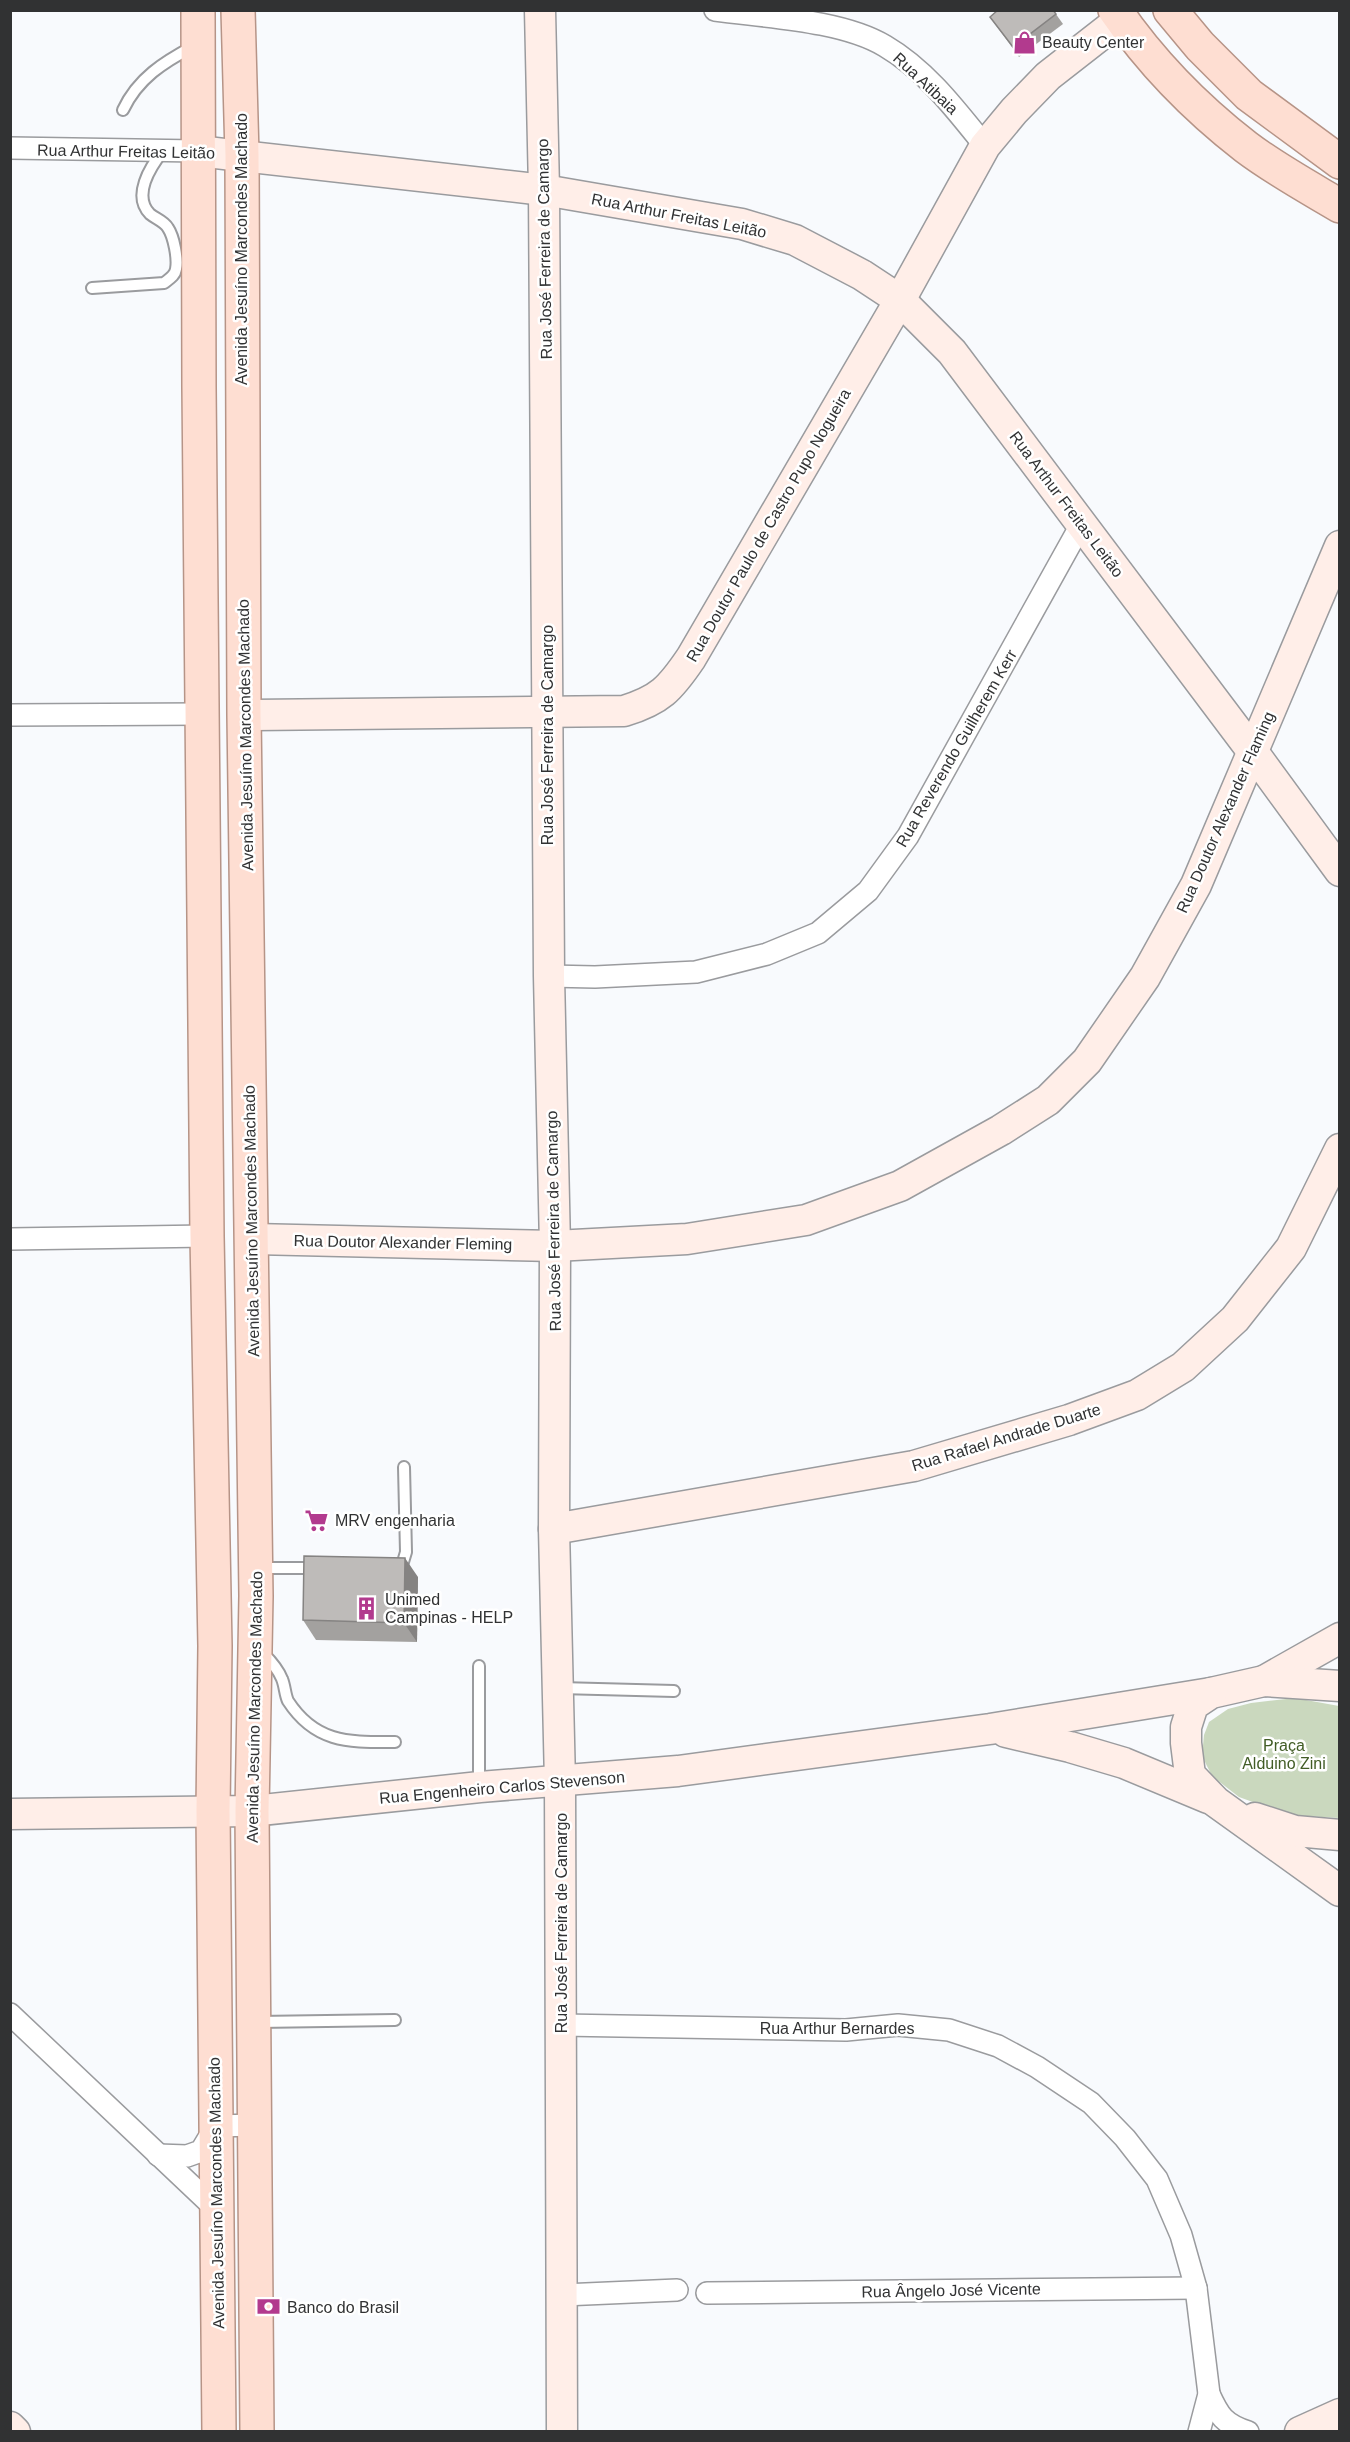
<svg xmlns="http://www.w3.org/2000/svg" width="1350" height="2442" font-family="Arial,sans-serif">
<style>
.green{fill:#cad8be}
.lines{fill:none;stroke-linecap:round;stroke-linejoin:round}
.lane-casing{stroke:#9a9b9e;stroke-width:14}
.street-casing{stroke:#9a9b9e;stroke-width:24}
.secondary-casing{stroke:#9a9b9e;stroke-width:33}
.primary-casing{stroke:#b69487;stroke-width:36}
.lane{stroke:#fff;stroke-width:10}
.street{stroke:#fff;stroke-width:21}
.secondary{stroke:#ffeee8;stroke-width:30}
.primary{stroke:#feded2;stroke-width:33}
.wall{fill:#a3a19f}
.shaded-wall{fill:#858382}
.building{fill:#bebbb9;stroke:#858382;stroke-width:1.5}
.labels{text-anchor:middle;stroke-width:5;stroke-linejoin:round;paint-order:stroke}
.poi-label{font-size:16px;fill:#313233;stroke:#fff;text-anchor:start}
.street-label{font-size:16px;fill:#313233;stroke:#fff}
.park-label{font-size:16px;fill:#425d26;stroke:#fff}
</style>
<rect width="100%" height="100%" fill="#f8fafd"/>
<polygon class="green" points="1295,1698 1339,1706 1339,1818 1289,1815 1239,1797 1212,1776 1202,1756 1204,1735 1209,1722 1228,1709 1251,1703"/>
<g class="lines">
<defs>
<g id="lane">
<path d="M123 110C138 78 164 62 194 46"/>
<path d="M92 288 164 283C169 279 175 276 176 269 178 259 174 237 168 228 164 221 156 219 150 214 132 196 150 167 163 151"/>
<polyline points="259,1568 318,1568"/>
<polyline points="397,1568 403,1562 406,1552 404,1467"/>
<path d="M263 1653C270 1660 278 1669 282 1679 285 1686 285 1695 288 1701 316 1744 350 1742 395 1742"/>
<polyline points="479,1666 479,1784"/>
<polyline points="560,1688 674,1691"/>
<polyline points="258,2022 395,2020"/>
</g>
<g id="street">
<path d="M715 10C765 17 842 20 885 46 926 70 956 110 985 146"/>
<polyline points="10,148 198,151"/>
<polyline points="10,715 202,714"/>
<polyline points="549,976 595,977 696,972 767,954 818,933 868,891 908,836 1082,523"/>
<polyline points="10,1239 207,1236"/>
<polyline points="10,2014 217,2210"/>
<polyline points="562,2025 846,2030 898,2025 949,2030 998,2046 1037,2067 1091,2103 1125,2138 1157,2179 1181,2235 1196,2288 1209,2394 1199,2432"/>
<polyline points="158,2155 187,2156 201,2151 216,2126 255,2125"/>
<polyline points="707,2293 1196,2288"/>
<polyline points="563,2295 677,2290"/>
<path d="M1209 2394C1219 2416 1224 2424 1248 2432"/>
</g>
<g id="secondary">
<polyline points="540,10 544,190 549,976 555,1246 554,1529 560,1782 562,2432"/>
<polyline points="198,151 544,190 742,224 795,240 862,275 900,300 952,352 1253,752 1340,871"/>
<path d="M244 715 624 711C660 700 670 689 691 658L900 300 985 146 1014 111 1048 76 1121 19"/>
<polyline points="251,1239 555,1246 687,1239 806,1220 900,1186 1001,1130 1048,1100 1087,1061 1145,977 1196,885 1340,546"/>
<polyline points="554,1529 914,1466 1069,1420 1137,1395 1183,1367 1235,1319 1291,1248 1340,1149"/>
<polyline points="1264,1681 1340,1638"/>
<polyline points="1340,1686 1264,1681 1211,1693 1193,1705 1186,1727 1186,1743 1190,1775 1216,1802 1340,1891"/>
<polyline points="1006,1732 1070,1747 1124,1763 1208,1798"/>
<polyline points="10,1814 252,1811 480,1787 678,1771 990,1729 1211,1693"/>
<polyline points="1255,1818 1295,1831 1340,1835"/>
<polyline points="10,2427 15,2432"/>
<polyline points="1300,2432 1340,2414"/>
</g>
<g id="primary">
<polyline points="198,10 199,387 207,1236 215,1646 213,1811 219,2432"/>
<polyline points="238,10 242,155 244,715 256,1596 252,1811 257,2432"/>
<path d="M1115 10C1150 61 1197 109 1246 147 1275 169 1308 187 1340 206"/>
<polyline points="1170,10 1200,46 1249,95 1340,162"/>
</g>
</defs>
<use href="#lane" class="lane-casing"/>
<use href="#street" class="street-casing"/>
<use href="#secondary" class="secondary-casing"/>
<use href="#primary" class="primary-casing"/>
<use href="#lane" class="lane"/>
<use href="#street" class="street"/>
<use href="#secondary" class="secondary"/>
<use href="#primary" class="primary"/>
</g>
<g class="wall">
<polygon points="1053,10 1063,24 1019,57 990,17"/>
<polygon points="418,1577 417,1642 316,1640 303,1620"/>
</g>
<polygon class="shaded-wall" points="405,1558 418,1577 417,1642 404,1623"/>
<g class="building">
<polygon points="998,10 1053,10 1056,14 1013,47 990,17"/>
<polygon points="304,1556 405,1558 404,1623 303,1620"/>
</g>
<defs>
<symbol id="shop-bare" viewBox="-9 -9 18 18"><path d="M-5-2.5h2.3a2.7 3.5 0 0 1 5.4 0H5L5.5 6h-11ZM-1.5-2.5h3a1.5 2.3 0 0 0-3 0Z" fill="#b23a8e" stroke="#fff" stroke-width="2.5" paint-order="stroke"/></symbol>
<symbol id="supermarket-bare" viewBox="-9 -9 18 18"><path d="M-6-5.5h2.5l.6 2H6L4.5 2H-2.5L-4.4-4H-6ZM-1.5 3.2a1.3 1.3 0 1 0 .1 0ZM3 3.2a1.3 1.3 0 1 0 .1 0Z" fill="#b23a8e" stroke="#fff" stroke-width="2.5" paint-order="stroke"/></symbol>
<symbol id="building-bare" viewBox="-9 -9 18 18"><path d="M-4-6H4V6H1V3H-1V6H-4ZM-2.5-4.3h1.7v1.8h-1.7ZM.8-4.3h1.7v1.8H.8ZM-2.5-1h1.7V.8h-1.7ZM.8-1h1.7V.8H.8Z" fill="#b23a8e" stroke="#fff" stroke-width="2.5" paint-order="stroke"/></symbol>
<symbol id="bank-bare" viewBox="-9 -9 18 18"><path d="M-6-4H6V4H-6ZM0-2.3a2.3 2.3 0 1 0 0 4.6a2.3 2.3 0 1 0 0-4.6Z" fill="#b23a8e" stroke="#fff" stroke-width="2.5" paint-order="stroke"/></symbol>
</defs>
<g fill-rule="evenodd">
<use href="#shop-bare" x="1008" y="26" width="33" height="33"/>
<use href="#supermarket-bare" x="300" y="1504" width="33" height="33"/>
<use href="#building-bare" x="350" y="1592" width="33" height="33"/>
<use href="#bank-bare" x="252" y="2290" width="33" height="33"/>
</g>
<g class="labels">
<g class="poi-label">
<text x="1042" y="48">Beauty Center</text>
<text x="335" y="1526">MRV engenharia</text>
<text x="385" y="1605">Unimed<tspan x="385" dy="18">Campinas - HELP</tspan></text>
<text x="287" y="2313">Banco do Brasil</text>
</g>
<g class="street-label">
<text transform="translate(926 83) rotate(43)" y="6">Rua Atibaia</text>
<text transform="translate(126 151) rotate(1)" y="6">Rua Arthur Freitas Leitão</text>
<text transform="translate(679 215) rotate(11)" y="6">Rua Arthur Freitas Leitão</text>
<text transform="translate(241 249) rotate(-90)" y="6">Avenida Jesuíno Marcondes Machado</text>
<text transform="translate(544 249) rotate(-91)" y="6">Rua José Ferreira de Camargo</text>
<text transform="translate(1067 504) rotate(53)" y="6">Rua Arthur Freitas Leitão</text>
<text transform="translate(768 525) rotate(-60)" y="6">Rua Doutor Paulo de Castro Pupo Nogueira</text>
<text transform="translate(245 735) rotate(-91)" y="6">Avenida Jesuíno Marcondes Machado</text>
<text transform="translate(547 735) rotate(-90)" y="6">Rua José Ferreira de Camargo</text>
<text transform="translate(956 748) rotate(-60)" y="6">Rua Reverendo Guilherem Kerr</text>
<text transform="translate(1225 812) rotate(-66)" y="6">Rua Doutor Alexander Flaming</text>
<text transform="translate(251 1221) rotate(-91)" y="6">Avenida Jesuíno Marcondes Machado</text>
<text transform="translate(553 1221) rotate(-91)" y="6">Rua José Ferreira de Camargo</text>
<text transform="translate(403 1242) rotate(1)" y="6">Rua Doutor Alexander Fleming</text>
<text transform="translate(1006 1437) rotate(-17)" y="6">Rua Rafael Andrade Duarte</text>
<text transform="translate(254 1707) rotate(-89)" y="6">Avenida Jesuíno Marcondes Machado</text>
<text transform="translate(502 1787) rotate(-5)" y="6">Rua Engenheiro Carlos Stevenson</text>
<text transform="translate(561 1923) rotate(-90)" y="6">Rua José Ferreira de Camargo</text>
<text x="837" y="2034">Rua Arthur Bernardes</text>
<text transform="translate(216 2193) rotate(-91)" y="6">Avenida Jesuíno Marcondes Machado</text>
<text transform="translate(951 2290) rotate(-1)" y="6">Rua Ângelo José Vicente</text>
</g>
<g class="park-label">
<text x="1284" y="1751">Praça<tspan x="1284" dy="18">Alduino Zini</tspan></text>
</g>
</g>
<rect width="1350" height="2442" fill="none" stroke="#313233" stroke-width="24"/>
</svg>
